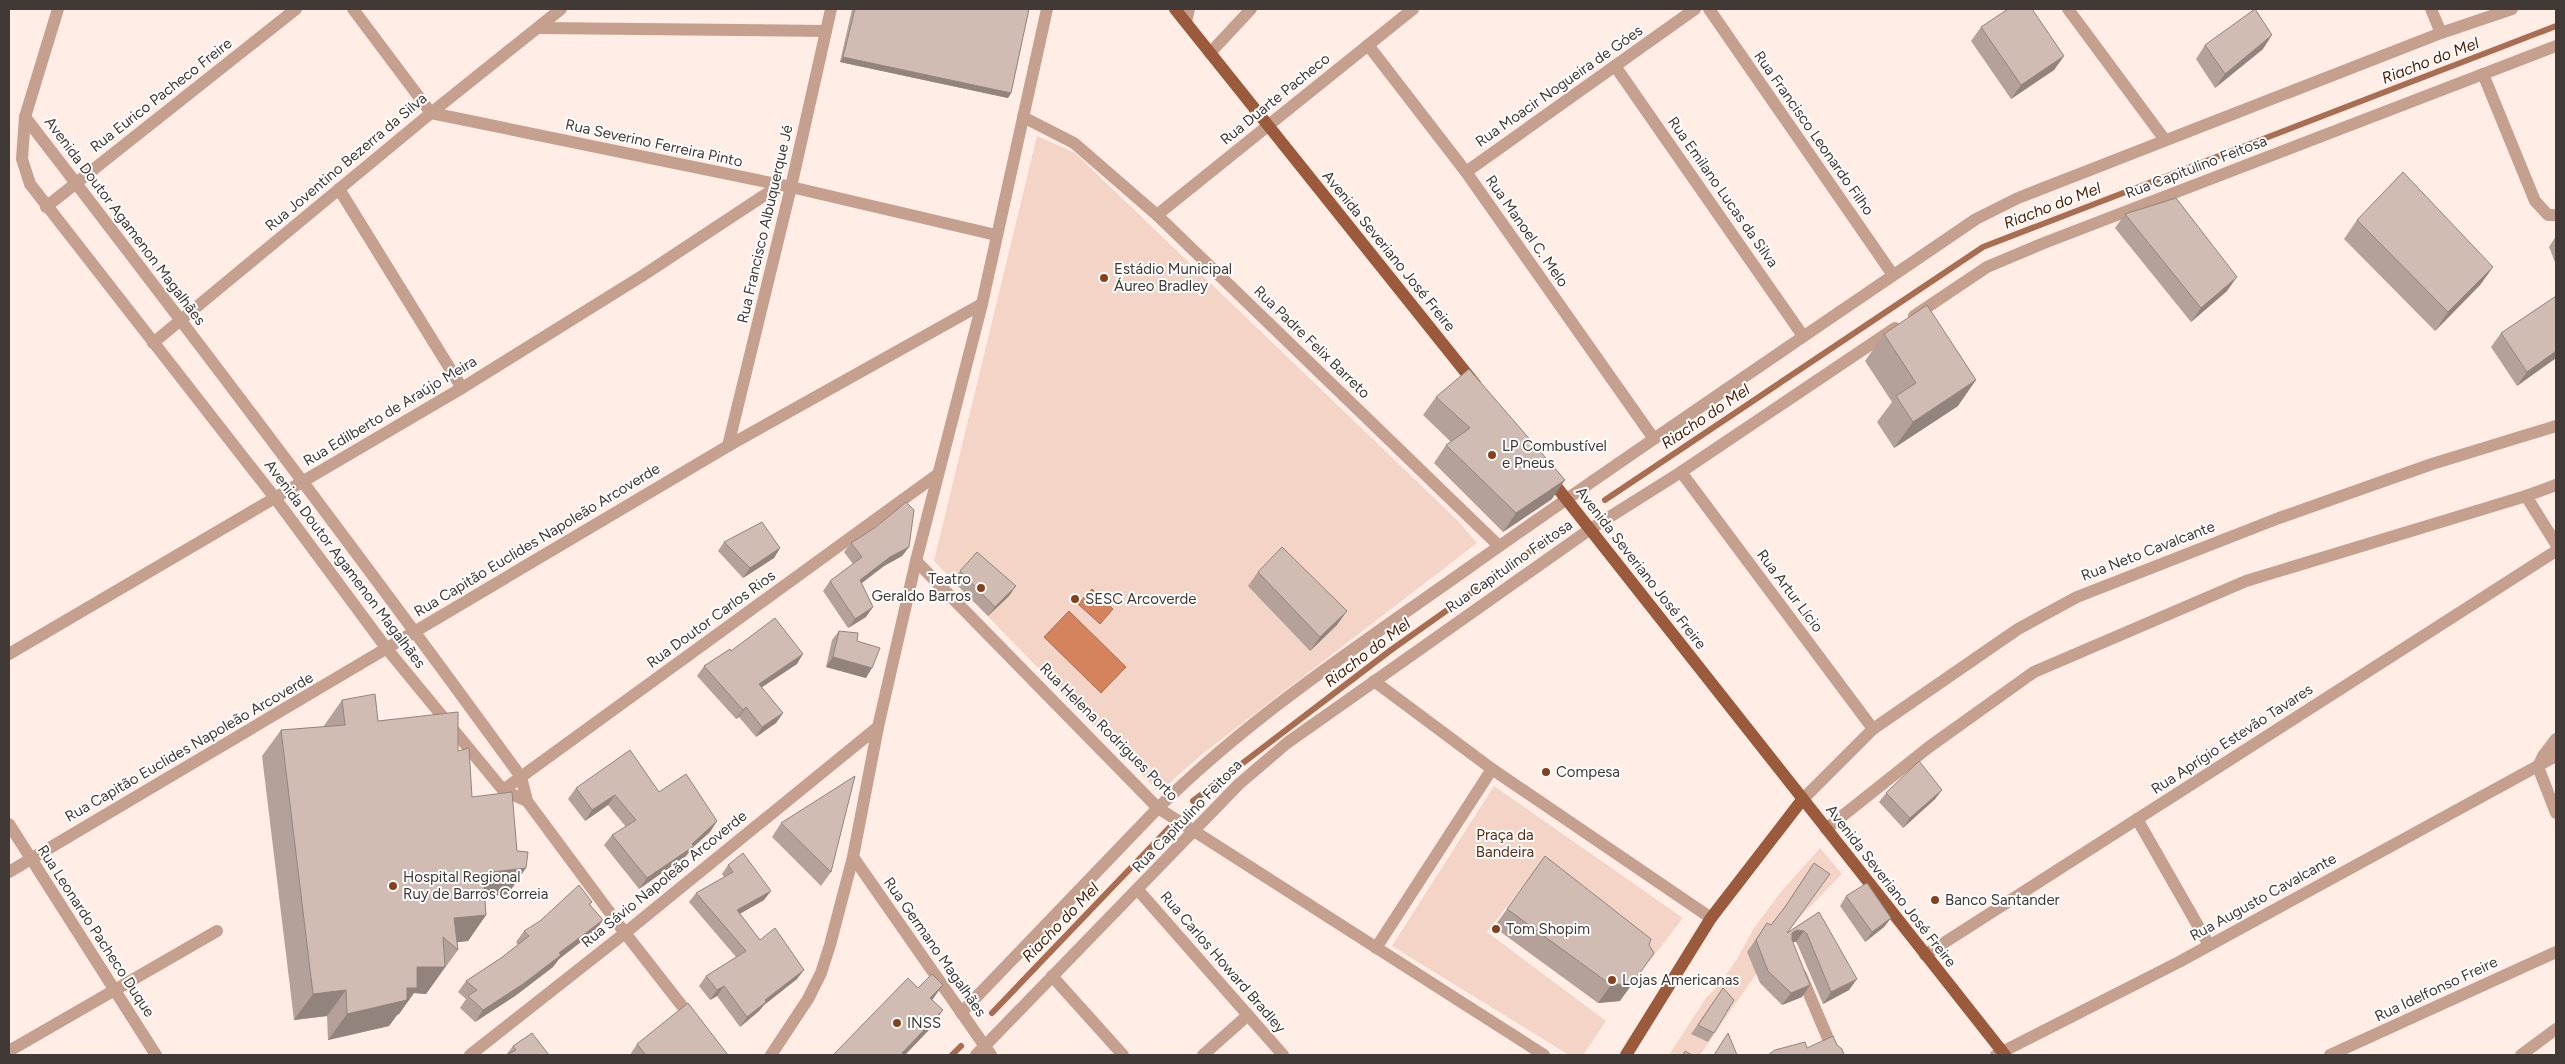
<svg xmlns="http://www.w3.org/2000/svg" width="2565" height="1064" font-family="Figtree,sans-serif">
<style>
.green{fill:#f4d4c6}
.water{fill:#d5835d;stroke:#a96d51}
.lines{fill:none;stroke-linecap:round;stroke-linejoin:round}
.stream{stroke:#a96d51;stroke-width:6}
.minor{stroke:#c6a08f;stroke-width:12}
.major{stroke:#9c5a3c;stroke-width:12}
.wall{fill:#b4a29a}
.shaded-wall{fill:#92847d}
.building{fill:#d1bcb3;stroke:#92847d}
.poi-dot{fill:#87401d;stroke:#fff;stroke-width:2}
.labels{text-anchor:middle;stroke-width:4;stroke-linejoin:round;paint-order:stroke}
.street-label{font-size:15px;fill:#413935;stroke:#fff}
.poi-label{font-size:15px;fill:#413935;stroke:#fff;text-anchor:start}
.park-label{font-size:15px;fill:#622d11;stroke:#fff}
.water-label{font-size:16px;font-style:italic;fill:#501d00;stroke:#fff}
</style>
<rect width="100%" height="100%" fill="#ffede6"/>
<g class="green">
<polygon points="1037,136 1075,153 1457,520 1477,543 1201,755 1159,792 934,561"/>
<polygon points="1494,786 1683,918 1649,962 1532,874 1487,932 1606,1021 1583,1055 1569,1055 1392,946"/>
<polygon points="1820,848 1842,874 1800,917 1774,948 1700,1055 1669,1055 1706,998 1718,986 1737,959 1754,928 1780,893"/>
</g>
<g class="water">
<polygon points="1092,589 1113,609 1100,624 1078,604"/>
<polygon points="1069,611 1126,667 1101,693 1044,637"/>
</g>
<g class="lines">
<g class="stream">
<polyline points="1605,500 1983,247 2556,26"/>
<polyline points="1193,801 1391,650 1560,530"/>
<polyline points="992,1013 1169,828"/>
<polyline points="952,1055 961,1046"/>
</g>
<g class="minor">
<polyline points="58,9 25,117 22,159 30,184 275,498 387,649 503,790 527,801"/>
<polyline points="353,9 431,113 791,187 996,235"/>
<polyline points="1709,9 1893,275"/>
<polyline points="2068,9 2165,140"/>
<polyline points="2431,9 2441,33"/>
<polyline points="1186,22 1189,9"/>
<polyline points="539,28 826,31"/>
<polyline points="1368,45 1466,172 1654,439"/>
<polyline points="1210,53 1251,9"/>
<polyline points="1615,66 1803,336"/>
<polyline points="2483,74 2535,201 2548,215 2556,215"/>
<path d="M25 117C193 335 359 554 521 777L527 801 625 933 693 1020"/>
<polyline points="1023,117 1074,143 1157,215 1499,546"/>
<polyline points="1466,172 1695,9"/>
<polyline points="339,189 462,388"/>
<polyline points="46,207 296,9"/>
<polyline points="1157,215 1413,9"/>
<polyline points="1914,316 1987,267 2044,243 2556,46"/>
<polyline points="153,343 431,113 561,9"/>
<polyline points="728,446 791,187 831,9"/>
<polyline points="1681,472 1873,729"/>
<polyline points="2526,496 2556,544"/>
<polyline points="916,561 1158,808 1544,1055"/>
<polyline points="9,654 462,388 642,276 780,185"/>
<polyline points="1374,681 1492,769 1711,918"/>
<polyline points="2538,767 2556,813"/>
<polyline points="2538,767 2543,756 2556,739"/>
<polyline points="503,790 938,474"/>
<polyline points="1802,800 1873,729 2018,629 2077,597 2279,518 2432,464 2556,426"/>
<polyline points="2137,819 2209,945"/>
<polyline points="9,824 156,1055"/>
<polyline points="1826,829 1929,747 2034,672 2246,581 2526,496 2556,485"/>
<polyline points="853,857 991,1055"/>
<polyline points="9,872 728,446 982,304"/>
<polyline points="1138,890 1283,1055"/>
<polyline points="1376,948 1492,769"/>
<polyline points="1925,955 2556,551"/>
<polyline points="1801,975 1835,1055"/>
<polyline points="1052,976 1123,1055"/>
<path d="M961 1013 1158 808C1251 716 1361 644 1467 569 1635 450 1806 335 1976 219L2018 198 2441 33 2512 9"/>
<polyline points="9,1051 217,931"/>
<polyline points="470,1055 625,933 878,727"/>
<polyline points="771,1055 808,999 821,973 830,945 853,857 878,727 916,561 982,304 1047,9"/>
<polyline points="976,1055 1239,784 1287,743 1589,530 1681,472 1895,328"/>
<polyline points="1203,1055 1248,1015"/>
<polyline points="1996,1055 2179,962 2556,756"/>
<polyline points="2330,1055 2556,952"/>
<polyline points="2521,1055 2556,1029"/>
</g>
<g class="major">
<polyline points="1175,9 1475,384"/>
<polyline points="1548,476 2005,1055"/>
<polyline points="1626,1055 1711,918 1802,800"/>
</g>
</g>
<g class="wall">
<polygon points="852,9 1029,9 1011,93 1008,98 840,62"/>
<polygon points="1981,27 2064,56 2054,70 2011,99 1971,41"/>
<polygon points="2205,45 2263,49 2215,88 2196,59"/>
<polygon points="2125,214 2227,291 2191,322 2115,228"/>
<polygon points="2357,220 2493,267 2480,285 2435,331 2344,239"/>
<polygon points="2556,236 2556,265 2549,247"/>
<polygon points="2501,333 2556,358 2517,386 2491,347"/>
<polygon points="1884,334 1958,406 1894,448 1877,422 1892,402 1865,361"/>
<polygon points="1436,397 1552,499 1503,532 1434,463 1446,445 1451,442 1423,415"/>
<polygon points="724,542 780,548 774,558 743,578 718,551"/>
<polygon points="851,543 909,547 902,556 884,566 861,583 866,617 848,628 823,591 830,581 853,564 844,552"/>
<polygon points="960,571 1009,596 988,616 953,581"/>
<polygon points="1258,572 1337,625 1310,651 1248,586"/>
<polygon points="839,631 857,641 866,678 826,667 832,640"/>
<polygon points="731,651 797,664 761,687 783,713 776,723 756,737 739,717 736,719 697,676 704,666"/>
<polygon points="342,700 378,721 458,751 472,797 508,894 485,897 486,915 468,941 457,942 458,950 426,994 414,993 399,1014 397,1015 389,1026 328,1040 327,1016 294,1020 262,756 281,730 323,727"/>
<polygon points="576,788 659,792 717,821 710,832 692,848 686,856 639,889 604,845 612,835 626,827 608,805 585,821 568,799"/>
<polygon points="1942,790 1935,799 1903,828 1879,802 1886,793"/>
<polygon points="781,823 831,872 821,886 772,837"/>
<polygon points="1545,856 1620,1001 1598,1003 1494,927"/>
<polygon points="1814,863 1788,932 1819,912 1849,990 1823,1004 1798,946 1796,942 1792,942 1802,997 1782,1005 1760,983 1747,952 1767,923 1771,925 1782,911"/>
<polygon points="728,865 764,900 740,914 760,940 797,979 764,1005 759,1011 740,1027 717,996 710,1000 699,986 706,976 736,957 689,902 696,893 724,877 722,874"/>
<polygon points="1846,896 1891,918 1884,927 1865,942 1840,906"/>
<polygon points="592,902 590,905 603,920 595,931 559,959 553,967 515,996 475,1022 460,1008 466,999 458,992 466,981 501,958 518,945 516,942 524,931"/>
<polygon points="1723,988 1714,1033 1708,1042 1691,1034"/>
<polygon points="637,1044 728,1055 630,1055"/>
<polygon points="513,1046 549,1055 506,1055"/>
</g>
<g class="shaded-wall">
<polygon points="2272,35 2263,49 2215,88 2225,74"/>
<polygon points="2064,56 2054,70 2011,99 2021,85"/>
<polygon points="843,57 1011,93 1008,98 840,62"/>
<polygon points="2493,267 2480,285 2435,331 2448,312"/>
<polygon points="2237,277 2227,291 2191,322 2201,308"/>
<polygon points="2556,351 2556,358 2517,386 2527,372"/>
<polygon points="1976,380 1958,406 1894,448 1913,422"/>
<polygon points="1565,480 1552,499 1503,532 1516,513"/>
<polygon points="909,547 902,556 884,566 853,590 860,580 890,557"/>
<polygon points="780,548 774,558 743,578 750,568"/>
<polygon points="1016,586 1009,596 988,616 995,607"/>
<polygon points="873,607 866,617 848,628 855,619"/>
<polygon points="1347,611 1337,625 1310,651 1320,637"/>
<polygon points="803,654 797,664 752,694 759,684"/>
<polygon points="833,657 872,668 866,678 826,667"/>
<polygon points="746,707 739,717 736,719 743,710"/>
<polygon points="783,713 776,723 756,737 762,727"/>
<polygon points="1942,790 1935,799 1903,828 1910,818"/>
<polygon points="615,795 608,805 585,821 592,810"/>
<polygon points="717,821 710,832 692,848 686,856 639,889 647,878 692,844"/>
<polygon points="526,868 508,894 465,899 483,873"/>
<polygon points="771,891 764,900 730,919 737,910"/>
<polygon points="486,915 468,941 450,943 454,918"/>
<polygon points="1891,918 1884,927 1865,942 1872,932"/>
<polygon points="603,920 595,931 559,959 553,967 515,996 475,1022 483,1010"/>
<polygon points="1797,930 1804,931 1796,942 1788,941 1792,933"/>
<polygon points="417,967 445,967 426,994 414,993 399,1014 397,1015 389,1026 328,1040 347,1014"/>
<polygon points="804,970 797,979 764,1005 759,1011 740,1027 747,1017 765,1000"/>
<polygon points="1857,979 1849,990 1823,1004 1831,992"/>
<polygon points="1633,983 1620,1001 1598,1003 1611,985"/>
<polygon points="943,985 930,1003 930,998"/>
<polygon points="1810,985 1802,997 1782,1005 1791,993"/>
<polygon points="724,986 717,996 710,1000 717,990"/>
<polygon points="346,990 327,1016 294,1020 313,994"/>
<polygon points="943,1010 930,1029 905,1055 900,1055"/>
</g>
<g class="building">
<polygon points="855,9 1029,9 1011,93 843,57"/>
<polygon points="2008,9 2032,9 2064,56 2021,85 1981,27"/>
<polygon points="2255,9 2272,35 2225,74 2205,45"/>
<polygon points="2403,172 2493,267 2448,312 2357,220"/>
<polygon points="2176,198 2237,277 2201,308 2125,214"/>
<polygon points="2556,296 2556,351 2527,372 2501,333"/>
<polygon points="1927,305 1976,380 1913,422 1896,396 1916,383 1884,334"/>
<polygon points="1469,369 1565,480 1516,513 1446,445 1470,428 1436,397"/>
<polygon points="906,502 914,510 909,547 890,557 860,580 873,607 855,619 830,581 862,557 851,543 876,527"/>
<polygon points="762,522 780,548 750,568 724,542"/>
<polygon points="1282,547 1347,611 1320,637 1258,572"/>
<polygon points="977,552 1016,586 995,607 960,571"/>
<polygon points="775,618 803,654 759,684 783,713 762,727 746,707 743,710 704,666 730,649 731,651"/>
<polygon points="839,631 858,633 857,641 880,648 872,668 833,657"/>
<polygon points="375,694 378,721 458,712 458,751 469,748 472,797 512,792 517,851 528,852 526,868 483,873 486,915 454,918 458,950 443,937 445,967 417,967 417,988 407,988 407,1000 347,1014 346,990 313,994 281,730 345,725 342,700"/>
<polygon points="630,750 659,792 686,774 717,821 692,844 694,846 647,878 612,835 636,820 615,795 592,810 576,788"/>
<polygon points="1919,761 1942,790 1910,818 1886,793"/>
<polygon points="855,776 831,872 781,823"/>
<polygon points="743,853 771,891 737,910 760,940 775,928 804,970 765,1000 766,1002 747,1017 724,986 717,990 706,976 746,951 696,893 733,872 728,865"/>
<polygon points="1545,856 1651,939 1649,945 1654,953 1633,983 1611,985 1507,909"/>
<polygon points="1814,863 1830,874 1787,933 1819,912 1857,979 1831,992 1807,934 1804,931 1797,930 1792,933 1792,940 1810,985 1791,993 1768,971 1756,940 1767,923 1771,925 1785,907"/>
<polygon points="1867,883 1891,918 1872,932 1846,896"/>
<polygon points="579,885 592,902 589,904 603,920 559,953 561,955 523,984 483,1010 468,996 477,990 466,981 501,958 529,936 524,931 540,921"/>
<polygon points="932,974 943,985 930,998 943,1010 902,1053 903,1055 833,1055 908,978 918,988"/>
<polygon points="1723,988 1734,1000 1714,1033 1698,1025"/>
<polygon points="688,1003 728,1055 643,1055 645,1054 637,1044"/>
<polygon points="532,1033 549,1055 507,1055 516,1050 513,1046"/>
<polygon points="1728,1033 1737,1055 1714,1055"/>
<polygon points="1833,1036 1837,1045 1842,1049 1844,1055 1768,1055 1775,1050 1805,1042 1807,1048"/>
<polygon points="1685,1051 1692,1055 1683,1055"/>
</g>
<g class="poi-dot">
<circle cx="1104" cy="278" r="5"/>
<circle cx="1492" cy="455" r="5"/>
<circle cx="981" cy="588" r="5"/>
<circle cx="1075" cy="599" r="5"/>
<circle cx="1546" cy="772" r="5"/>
<circle cx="393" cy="886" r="5"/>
<circle cx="1935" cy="900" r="5"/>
<circle cx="1496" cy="929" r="5"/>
<circle cx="1612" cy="980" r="5"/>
<circle cx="897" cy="1023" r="5"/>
</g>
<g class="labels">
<g class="street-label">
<text transform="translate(1559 86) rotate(-35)" y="5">Rua Moacir Nogueira de Góes</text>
<text transform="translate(161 95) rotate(-38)" y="5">Rua Eurico Pacheco Freire</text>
<text transform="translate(1275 99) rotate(-39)" y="5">Rua Duarte Pacheco</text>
<text transform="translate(1814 133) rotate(55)" y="5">Rua Francisco Leonardo Filho</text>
<text transform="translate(654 143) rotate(12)" y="5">Rua Severino Ferreira Pinto</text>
<text transform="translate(346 162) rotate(-40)" y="5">Rua Joventino Bezerra da Silva</text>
<text transform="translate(2196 167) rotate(-21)" y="5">Rua Capitulino Feitosa</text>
<text transform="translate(1723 192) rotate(55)" y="5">Rua Emilano Lucas da Silva</text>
<text transform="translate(125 221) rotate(53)" y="5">Avenida Doutor Agamenon Magalhães</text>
<text transform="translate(765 224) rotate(-77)" y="5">Rua Francisco Albuquerque Jé</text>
<text transform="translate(1527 231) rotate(55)" y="5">Rua Manoel C. Melo</text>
<text transform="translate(1389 251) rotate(51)" y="5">Avenida Severiano José Freire</text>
<text transform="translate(1312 342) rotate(44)" y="5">Rua Padre Felix Barreto</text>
<text transform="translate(390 411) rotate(-31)" y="5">Rua Edilberto de Araújo Meira</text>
<text transform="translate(537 540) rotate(-31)" y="5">Rua Capitão Euclides Napoleão Arcoverde</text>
<text transform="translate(2148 551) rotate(-21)" y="5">Rua Neto Cavalcante</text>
<text transform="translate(345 564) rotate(53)" y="5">Avenida Doutor Agamenon Magalhães</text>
<text transform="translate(1509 566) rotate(-35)" y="5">Rua Capitulino Feitosa</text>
<text transform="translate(1641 568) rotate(52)" y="5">Avenida Severiano José Freire</text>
<text transform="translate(1790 591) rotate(53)" y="5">Rua Artur Lício</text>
<text transform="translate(711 619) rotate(-36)" y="5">Rua Doutor Carlos Rios</text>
<text transform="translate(1109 732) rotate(45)" y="5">Rua Helena Rodrigues Porto</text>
<text transform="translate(2232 739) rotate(-33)" y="5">Rua Aprígio Estevão Tavares</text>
<text transform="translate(189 747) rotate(-30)" y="5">Rua Capitão Euclides Napoleão Arcoverde</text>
<text transform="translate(1187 816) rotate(-46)" y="5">Rua Capitulino Feitosa</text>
<text transform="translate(664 879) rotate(-39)" y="5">Rua Sávio Napoleão Arcoverde</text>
<text transform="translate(1891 886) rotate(52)" y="5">Avenida Severiano José Freire</text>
<text transform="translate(2263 897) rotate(-29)" y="5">Rua Augusto Cavalcante</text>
<text transform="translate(96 931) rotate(57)" y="5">Rua Leonardo Pacheco Duque</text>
<text transform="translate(935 947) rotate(55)" y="5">Rua Germano Magalhães</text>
<text transform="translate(1223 962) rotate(49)" y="5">Rua Carlos Howard Bradley</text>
<text transform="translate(2436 989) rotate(-25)" y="5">Rua Idelfonso Freire</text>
</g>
<g class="poi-label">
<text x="1114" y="274">Estádio Municipal<tspan x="1114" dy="17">Áureo Bradley</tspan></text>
<text x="1502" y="451">LP Combustível<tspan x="1502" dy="17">e Pneus</tspan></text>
<text x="971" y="584" text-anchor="end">Teatro<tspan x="971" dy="17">Geraldo Barros</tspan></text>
<text x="1085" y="604">SESC Arcoverde</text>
<text x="1556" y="777">Compesa</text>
<text x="403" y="882">Hospital Regional<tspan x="403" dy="17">Ruy de Barros Correia</tspan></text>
<text x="1945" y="905">Banco Santander</text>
<text x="1506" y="934">Tom Shopim</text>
<text x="1622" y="985">Lojas Americanas</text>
<text x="907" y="1028">INSS</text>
</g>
<g class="park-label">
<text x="1505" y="840">Praça da<tspan x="1505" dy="17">Bandeira</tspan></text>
</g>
<g class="water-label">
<text transform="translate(2430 60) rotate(-21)" y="6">Riacho do Mel</text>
<text transform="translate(2052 205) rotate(-21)" y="6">Riacho do Mel</text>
<text transform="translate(1705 416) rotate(-34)" y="6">Riacho do Mel</text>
<text transform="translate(1367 652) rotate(-37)" y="6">Riacho do Mel</text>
<text transform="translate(1060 922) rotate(-46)" y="6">Riacho do Mel</text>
</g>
</g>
<rect width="2565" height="1064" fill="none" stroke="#413935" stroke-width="20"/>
</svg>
